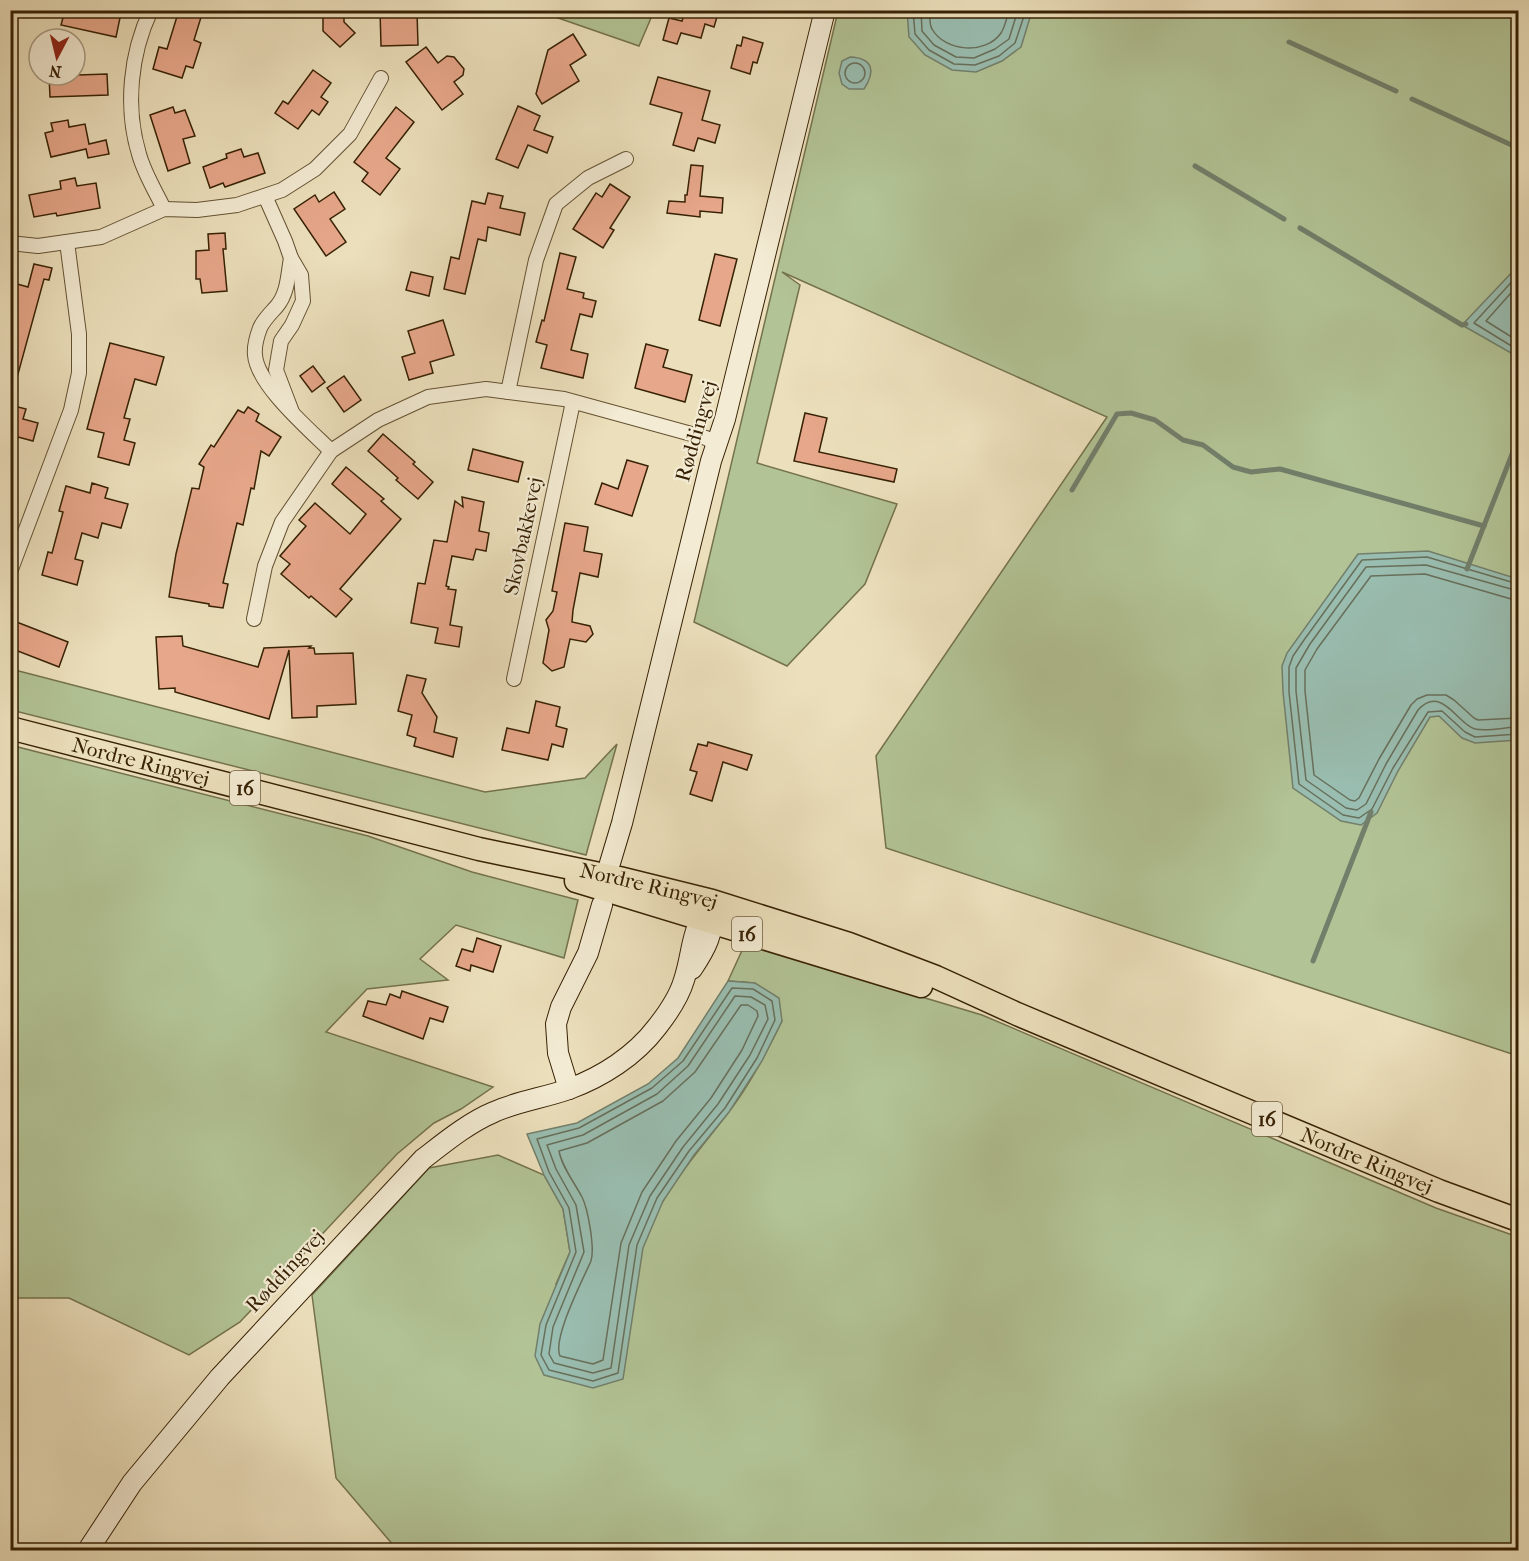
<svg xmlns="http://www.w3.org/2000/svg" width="1529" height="1561" font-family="'IM FELL French Canon',serif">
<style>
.green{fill:#b2c395;stroke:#74724c;stroke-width:1.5}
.water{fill:#99bdb0;stroke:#727f6b;stroke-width:1.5}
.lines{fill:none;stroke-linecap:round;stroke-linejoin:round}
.shore{stroke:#686f5a;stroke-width:1.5}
.stream{stroke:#727f6b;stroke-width:5}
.building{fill:#e7a78a;stroke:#372104;stroke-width:1.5}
.street-casing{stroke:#645132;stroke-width:16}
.secondary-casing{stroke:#372104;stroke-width:22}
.primary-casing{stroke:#372104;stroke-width:25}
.street{stroke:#f3ebd3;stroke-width:14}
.secondary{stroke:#f3ebd3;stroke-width:20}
.primary{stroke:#ece0bc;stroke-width:22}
.labels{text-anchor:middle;stroke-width:4.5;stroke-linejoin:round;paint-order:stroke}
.shield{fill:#f3ebd3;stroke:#6f5e42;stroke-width:1.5}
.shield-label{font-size:20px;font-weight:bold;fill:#372104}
.street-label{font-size:21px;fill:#372104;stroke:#f3ebd3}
</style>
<rect width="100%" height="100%" fill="#ece0bc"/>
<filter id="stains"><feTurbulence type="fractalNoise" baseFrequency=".00333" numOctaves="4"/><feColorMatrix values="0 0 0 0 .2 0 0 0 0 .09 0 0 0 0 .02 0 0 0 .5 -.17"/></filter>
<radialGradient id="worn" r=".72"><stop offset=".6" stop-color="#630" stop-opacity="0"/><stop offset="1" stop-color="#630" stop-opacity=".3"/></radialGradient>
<g class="green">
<polygon points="538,11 654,11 639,46"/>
<polygon points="838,11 1518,11 1518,1056 886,848 876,756 1107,417 782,272 800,285 757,463 897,504 865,584 787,666 694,622"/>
<polygon points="11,669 485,792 585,778 617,744 586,855 11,710"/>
<polygon points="10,745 368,836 472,872 578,900 564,958 456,925 420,959 448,980 367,989 326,1032 493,1087 461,1109 434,1123 397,1154 240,1322 189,1355 69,1298 11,1298"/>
<path d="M745 944 982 1015 1436 1208 1518 1237V1550H428L394 1546 336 1478 312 1295 429 1168 498 1155 544 1175 563 1209 570 1252 556 1284 636 1290C638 1276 639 1262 642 1249 657 1196 696 1155 728 1113 750 1085 766 1053 782 1021L755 983 728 981Z"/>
</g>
<g class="water">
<polygon points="907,11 907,10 1032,11 1021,47 1002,61 976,72 952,70 925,55 909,37"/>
<path d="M850 57C873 58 876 71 864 89H849L842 84 839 73 842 61Z"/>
<polygon points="1518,266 1518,357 1462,325"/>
<polygon points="1428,551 1518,579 1518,740 1475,743 1462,738 1439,716 1430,717 1398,771 1377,813 1361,825 1341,821 1293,788 1283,692 1282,666 1287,653 1358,554"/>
<polygon points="728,981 755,983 779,998 782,1021 762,1061 729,1112 694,1155 663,1201 643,1248 623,1379 593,1388 544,1375 535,1356 540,1324 570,1252 563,1209 544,1175 527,1134 577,1123 648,1084 678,1058"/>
</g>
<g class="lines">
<g class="shore">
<polyline points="913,10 915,34 929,50 954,64 975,65 999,56 1015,43 1026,10"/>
<polyline points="921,10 922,31 934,45 956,57 974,58 995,49 1009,39 1018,10"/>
<path d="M930 10C930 16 929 24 932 29 945 52 986 55 1001 33 1005 27 1007 17 1009 10"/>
<circle cx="855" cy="73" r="10"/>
<polyline points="1518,275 1474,323 1518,350"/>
<polyline points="1518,285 1486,321 1518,341"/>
<polyline points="1518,584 1427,557 1362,560 1304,640 1293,656 1289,667 1289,692 1299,784 1343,815 1359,818 1372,809 1393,768 1428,712 1442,711 1465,732 1475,737 1518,734"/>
<path d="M1518 591 1426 565 1366 567 1310 644 1296 668V691L1306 780 1346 808 1357 810 1366 804 1386 764 1418 710C1442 684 1457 724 1475 729 1488 732 1505 727 1518 727"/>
<polyline points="1518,601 1425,574 1371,576 1317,649 1305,670 1305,691 1314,775 1350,800 1355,801 1359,798 1379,759 1411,705 1417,699 1427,695 1446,695 1454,700 1474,718 1478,720 1518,718"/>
<polygon points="732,988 753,989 772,1001 775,1020 757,1058 725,1108 689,1151 657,1198 637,1245 618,1373 593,1381 549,1370 541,1355 546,1325 576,1252 569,1208 549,1172 537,1139 579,1128 652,1088 683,1061"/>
<polygon points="735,996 751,997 765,1005 768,1019 750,1055 718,1104 683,1147 650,1196 629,1245 611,1368 593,1373 554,1363 549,1354 553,1327 584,1252 576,1205 556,1169 547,1145 583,1135 657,1094 688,1066"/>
<path d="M741 1005H748L757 1011 758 1016 742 1050 711 1098 676 1141 642 1192 621 1243 603 1360 593 1364 560 1356C552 1339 583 1279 591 1261 595 1248 588 1209 582 1197 574 1182 562 1167 559 1151L587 1143 663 1101 695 1072Z"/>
</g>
<g class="stream">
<polyline points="1289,42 1396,91"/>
<polyline points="1412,99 1518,148"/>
<polyline points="1195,166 1284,219"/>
<polyline points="1300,228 1462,325 1466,324"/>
<polyline points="1072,490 1117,414 1131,413 1155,420 1183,440 1203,445 1233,467 1251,472 1280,469 1484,526"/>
<polyline points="1467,569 1518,439"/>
<polyline points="1313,961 1371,812"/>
</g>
</g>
<g class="building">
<polygon points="65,10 108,10 121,13 116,37 61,25"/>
<polygon points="179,10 191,10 202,14 194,40 201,43 193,68 186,66 182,78 153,69 159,47 167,49"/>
<polygon points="323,10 344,10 344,22 355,33 340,47 323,31"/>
<polygon points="380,10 417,12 418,45 381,46"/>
<polygon points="671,10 719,10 714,27 705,24 701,38 681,33 677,44 663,40 669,18 682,21 683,18 670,15"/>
<polygon points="573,34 586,55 570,65 579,81 542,104 536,94 548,50"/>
<polygon points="743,37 763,43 757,63 753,62 750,74 731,68 737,45 741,46"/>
<polygon points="426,47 438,63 447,56 454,57 464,69 463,75 454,82 463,94 442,110 406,62"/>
<polygon points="313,70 331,83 321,97 328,102 319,115 312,110 298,129 275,113 283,101 288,104"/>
<polygon points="107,74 108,95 50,97 49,76"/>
<polygon points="658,77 710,91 702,120 720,125 715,143 698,138 694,151 673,145 682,113 650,104"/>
<polygon points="518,106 540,116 534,130 553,137 547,153 528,145 518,168 496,159"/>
<polygon points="173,107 175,113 185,110 195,136 183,139 190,163 168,171 150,115"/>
<polygon points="396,107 414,122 386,158 400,169 380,195 362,181 368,173 354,162"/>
<polygon points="68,120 69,127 85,124 89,144 106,140 109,154 88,158 86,149 51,157 45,133 53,131 51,123"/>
<polygon points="241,149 244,157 258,153 265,173 225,187 223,183 210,188 203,167 227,158 226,154"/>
<polygon points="691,165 703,166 700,196 723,198 722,213 700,211 700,217 667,213 669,201 685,202 685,195 687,195"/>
<polygon points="75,178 77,186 96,183 100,208 57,216 56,213 34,217 29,195 61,189 60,181"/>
<polygon points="610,184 630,197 610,228 614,230 603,248 573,229 596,193 602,197"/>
<polygon points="334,192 345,209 330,219 346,242 326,256 294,209 315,195 319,202"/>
<polygon points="488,193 503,196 500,208 525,213 520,235 488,227 486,241 478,239 465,294 444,289 451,257 459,259 472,201 485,204"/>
<polygon points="225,233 226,249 223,249 227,291 202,293 200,279 196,279 196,251 209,250 208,234"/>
<polygon points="560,253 576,257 567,289 584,293 583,298 596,301 592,317 580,314 571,350 588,354 583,378 541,368 547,345 536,342 542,320 544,321"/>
<polygon points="715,254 737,259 720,326 699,320"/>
<polygon points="34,264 52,268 49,280 44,279 15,385 10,384 10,282 28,287"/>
<polygon points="411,272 433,277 429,296 406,290"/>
<polygon points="443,320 454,355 430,362 433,373 409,380 402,357 415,353 408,331"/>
<polygon points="110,343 164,357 156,385 135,379 124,418 130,419 124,440 135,443 129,465 98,457 104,433 87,429"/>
<polygon points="646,344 668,350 663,367 692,375 685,402 635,388"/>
<polygon points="313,366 325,382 312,392 300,376"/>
<polygon points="344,376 361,400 344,412 327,388"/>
<polygon points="10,405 26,409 23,419 38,423 33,441 18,437 15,449 10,448"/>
<polygon points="248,407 259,414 256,421 281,437 269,456 261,451 254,489 251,488 243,525 237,523 223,583 228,584 223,608 209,606 209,604 169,597 176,554 192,488 199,489 204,467 199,464 211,445 214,447 238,410 244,413"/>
<polygon points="805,413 827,418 819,452 897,469 894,482 794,461"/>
<polygon points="383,434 415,462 413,464 433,482 418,499 396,480 398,478 368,451"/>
<polygon points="473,449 523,462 518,482 468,470"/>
<polygon points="627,460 648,466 632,516 595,504 602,483 618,489"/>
<polygon points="346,467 384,499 381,501 401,519 340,589 352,599 336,617 311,596 309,598 281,574 290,564 280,556 306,526 299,520 315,503 350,534 366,514 332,484"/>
<polygon points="92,483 108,488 105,498 128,504 121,528 102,523 98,538 82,533 75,559 83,561 77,585 42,575 48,552 52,553 63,512 59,511 66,486 90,493"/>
<polygon points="462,497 484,502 479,531 489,533 486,551 476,549 473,560 452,556 446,586 449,587 448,589 456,590 450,625 462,627 459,647 435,643 438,628 411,623 418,583 425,584 434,540 447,542 455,501 463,507"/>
<polygon points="565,523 588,527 584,551 602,554 598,577 580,573 573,610 572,622 590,626 593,634 586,642 570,639 564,667 552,671 543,663 549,630 546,620 553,611 557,592 552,591"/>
<polygon points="14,621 68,642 59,667 10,648 10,623 13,624"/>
<polygon points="182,636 183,646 258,667 264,648 311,646 309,648 314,648 315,654 353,653 356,704 317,706 317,717 292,718 289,650 269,719 175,692 175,688 159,689 156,637"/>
<polygon points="407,675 426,679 422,693 437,717 434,732 457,738 453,757 414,746 416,738 407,735 412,715 398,711"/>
<polygon points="536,701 560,707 556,726 567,729 563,747 552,744 548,760 502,750 507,728 529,733"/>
<polygon points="708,742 752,755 747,770 723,762 712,801 690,794 697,772 690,770 698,744 707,746"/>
<polygon points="477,938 501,946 493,972 471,965 470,971 456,966 462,949 473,952"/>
<polygon points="402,991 448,1007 443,1022 430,1018 423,1039 363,1016 368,1001 386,1005 390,994 400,998"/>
</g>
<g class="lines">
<defs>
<g id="street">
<path d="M151 10C130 54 125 108 139 154 144 173 156 192 164 209"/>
<polyline points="265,196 285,241 291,258 301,275 303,301 292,325 281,341 276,370 292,412"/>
<polyline points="10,243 38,246 101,237 164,209 197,210 237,205 282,190 315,169 350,134 381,78"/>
<path d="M291 258C288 274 288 293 277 306 271 313 264 319 260 328 257 336 254 346 255 355 257 385 310 430 331 451"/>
<polyline points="508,392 536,260 556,204 588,178 626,159"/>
<polyline points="10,572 71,410 79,373 79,334 67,242"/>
<polyline points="254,619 265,566 282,522 331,451 378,420 428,397 486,389 564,399 706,438 717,444"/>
<polyline points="514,679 573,402"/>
</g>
<g id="secondary">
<polyline points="610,863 622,823 711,461 725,419 825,10"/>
<path d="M692 969C706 948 714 933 713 908"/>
<polyline points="569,1089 558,1053 556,1024 561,1007 588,953 602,905"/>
<path d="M88 1550 132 1483 220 1377 423 1159C445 1142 468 1123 494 1112 518 1101 544 1098 569 1089 602 1077 635 1056 657 1027 668 1013 679 997 684 980 693 953 690 933 708 908"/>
</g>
<g id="primary">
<path id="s1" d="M10 728 479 849 619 878 712 901 849 944 936 977 1017 1014 1439 1191 1518 1220"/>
<polyline points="576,881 921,986"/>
</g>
</defs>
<use href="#street" class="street-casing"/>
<use href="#secondary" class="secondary-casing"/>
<use href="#primary" class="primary-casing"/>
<use href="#street" class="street"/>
<use href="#secondary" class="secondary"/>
<use href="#primary" class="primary"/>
</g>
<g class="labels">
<g class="shield">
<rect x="230" y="771" width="30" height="34" rx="4.5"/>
<rect x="732" y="917" width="30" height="34" rx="4.5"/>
<rect x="1252" y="1102" width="30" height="34" rx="4.5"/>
</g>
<g class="shield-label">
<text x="245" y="795">16</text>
<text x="747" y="941">16</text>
<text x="1267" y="1126">16</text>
</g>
<g class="street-label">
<text transform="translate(696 431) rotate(-74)" y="7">Røddingvej</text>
<text transform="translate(523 536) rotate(-78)" y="7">Skovbakkevej</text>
<text dy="7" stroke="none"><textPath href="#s1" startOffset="135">Nordre Ringvej</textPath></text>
<text dy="7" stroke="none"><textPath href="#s1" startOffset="658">Nordre Ringvej</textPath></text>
<text dy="7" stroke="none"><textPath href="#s1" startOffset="1428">Nordre Ringvej</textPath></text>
<text transform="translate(285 1271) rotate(-47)" y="7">Røddingvej</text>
</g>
</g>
<rect width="1529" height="1561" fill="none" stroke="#ece0bc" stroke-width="36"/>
<rect x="12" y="12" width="1505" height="1537" fill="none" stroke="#372104" stroke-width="3"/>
<rect x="18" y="18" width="1493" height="1525" fill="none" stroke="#372104" stroke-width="1.5"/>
<g transform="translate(57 57) rotate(187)"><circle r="28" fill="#f3ebd3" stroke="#a89a80" stroke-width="1.5"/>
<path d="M0-4.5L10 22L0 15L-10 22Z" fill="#8f2418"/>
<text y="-9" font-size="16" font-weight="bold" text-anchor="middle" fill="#372104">N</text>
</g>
<rect width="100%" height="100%" filter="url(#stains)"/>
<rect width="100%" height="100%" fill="url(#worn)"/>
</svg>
